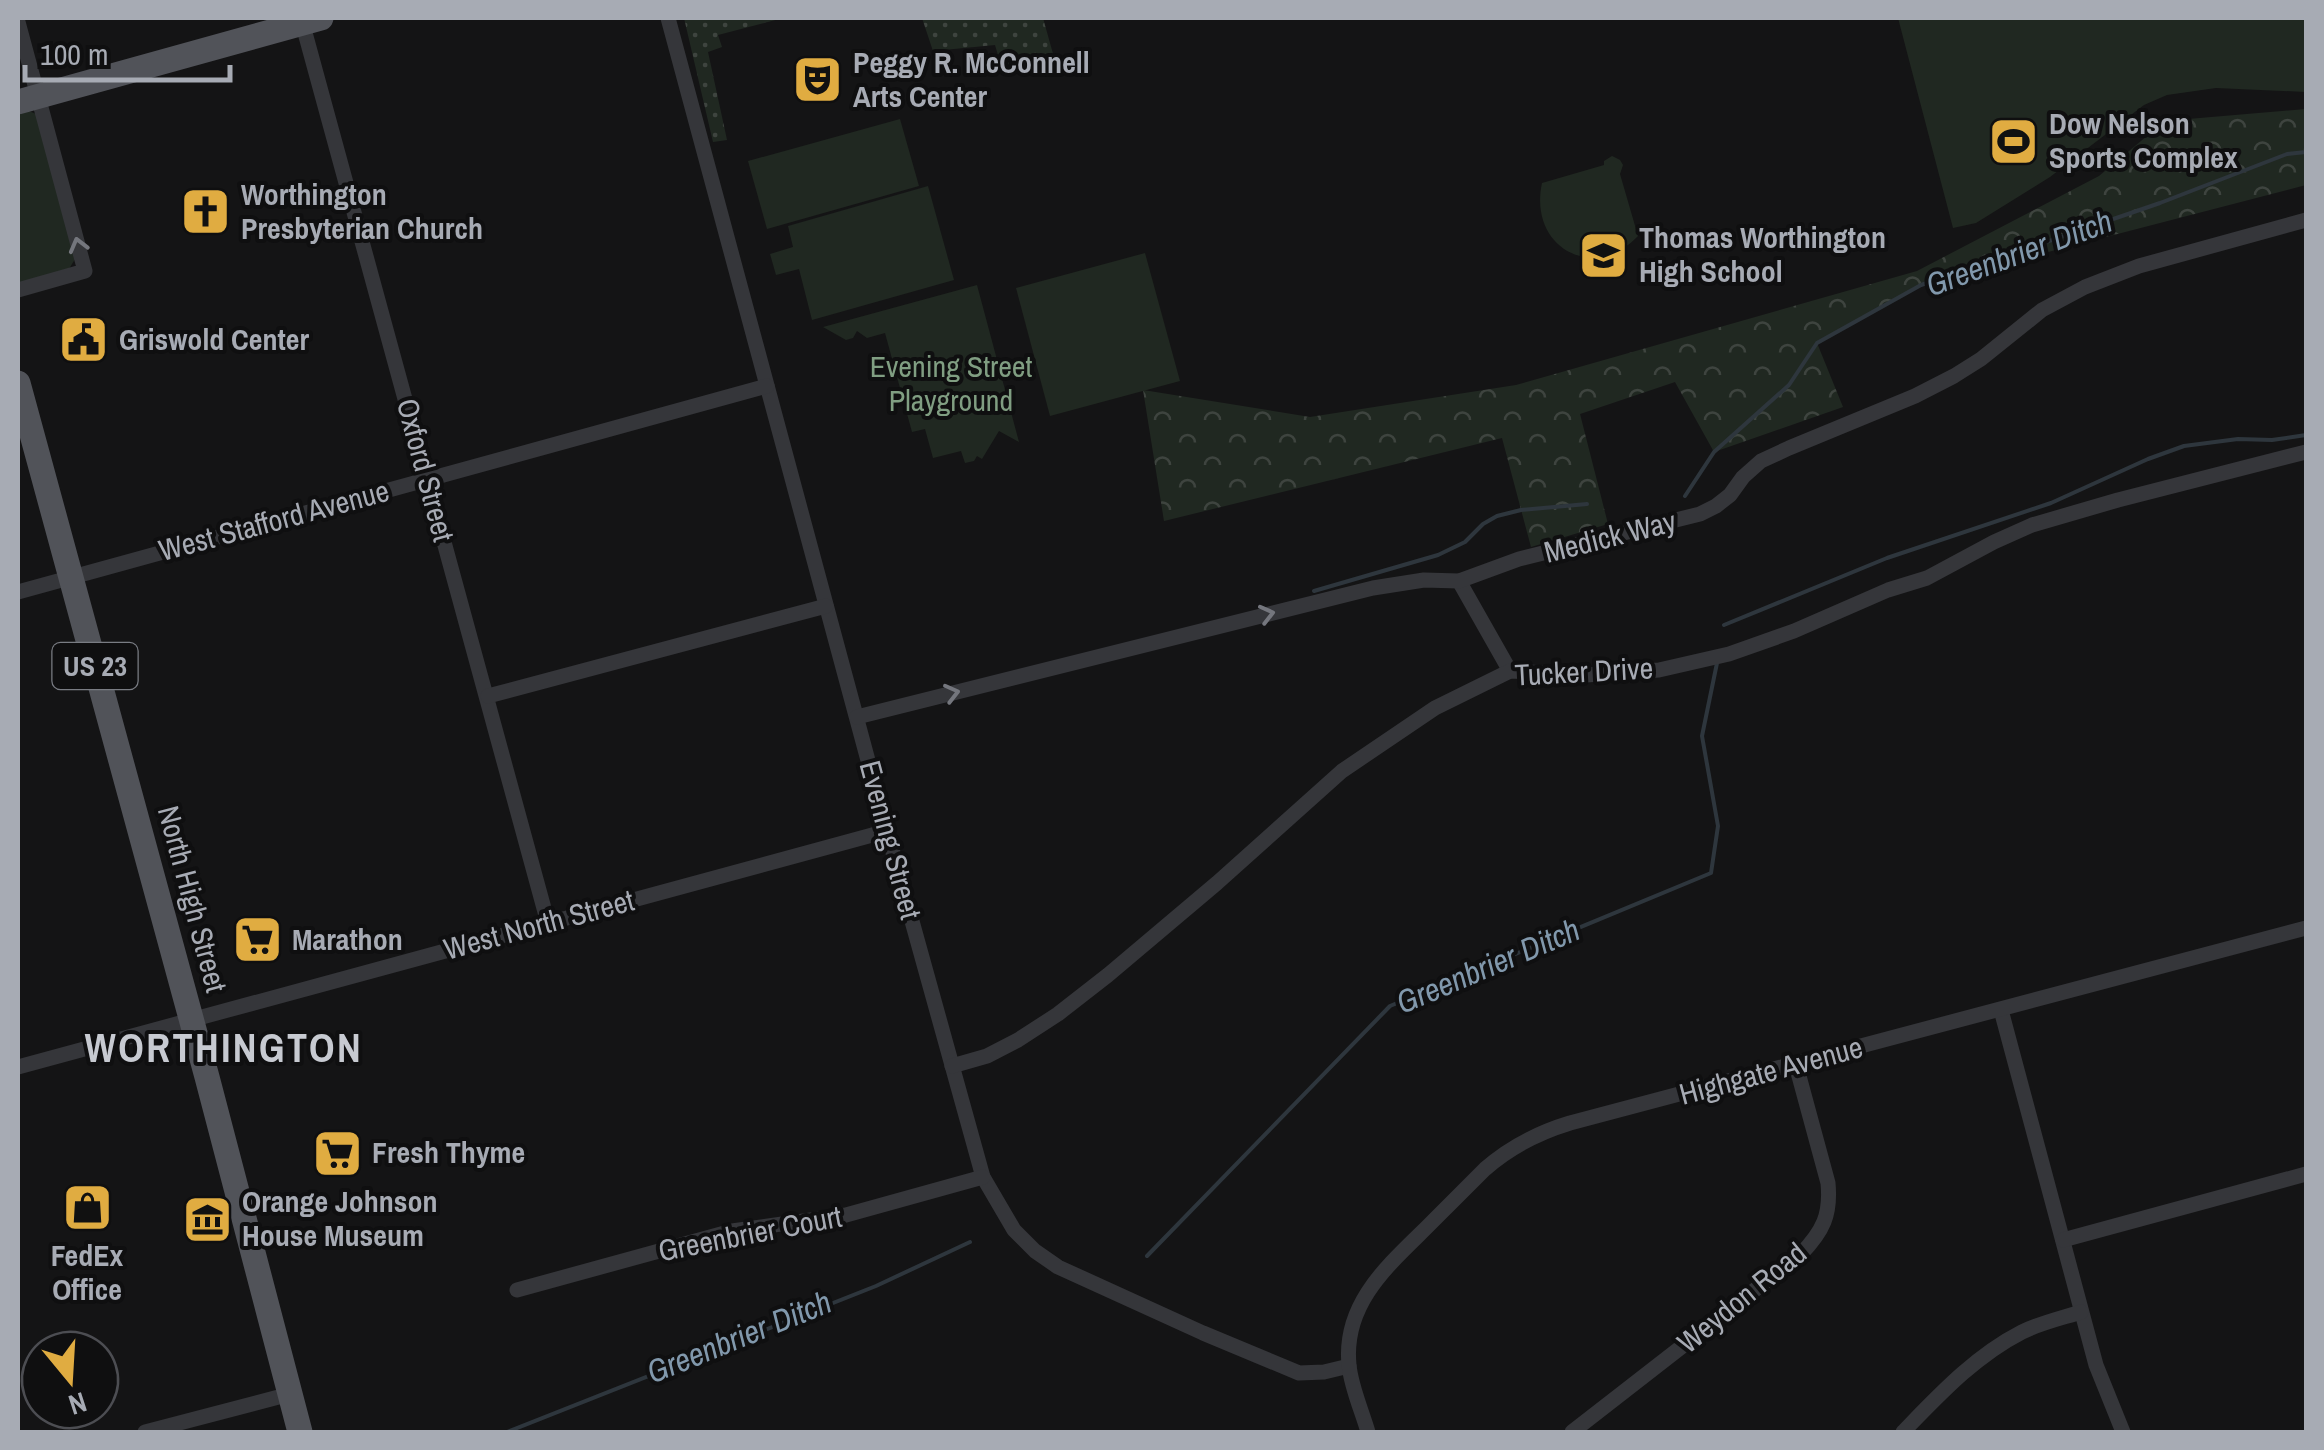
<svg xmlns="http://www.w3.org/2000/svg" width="2324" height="1450" font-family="'Archivo Narrow',sans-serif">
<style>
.grass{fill:url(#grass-dots)}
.forest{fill:url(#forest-crowns)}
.park{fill:#202821}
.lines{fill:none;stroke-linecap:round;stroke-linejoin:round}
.stream{stroke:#2e363d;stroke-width:4}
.minor{stroke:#35363a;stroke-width:15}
.primary{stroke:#515359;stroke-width:25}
.oneway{stroke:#74767d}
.labels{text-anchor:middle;stroke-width:8;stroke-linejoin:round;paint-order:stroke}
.shield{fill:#0f0f10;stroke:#797c83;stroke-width:2.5}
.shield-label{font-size:28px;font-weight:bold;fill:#a7abb4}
.poi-label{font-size:30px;font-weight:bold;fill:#a7abb4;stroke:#0f0f10;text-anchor:start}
.park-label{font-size:30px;fill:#809e82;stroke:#0f0f10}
.street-label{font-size:30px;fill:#a7abb4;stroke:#0f0f10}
.water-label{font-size:32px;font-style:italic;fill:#8198ac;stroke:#0f0f10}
.district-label{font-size:40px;font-weight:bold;letter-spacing:2.5px;fill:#c7cad1;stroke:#0f0f10}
</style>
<defs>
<pattern id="grass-dots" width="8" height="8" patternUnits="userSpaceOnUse" patternTransform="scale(2.5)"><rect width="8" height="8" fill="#202821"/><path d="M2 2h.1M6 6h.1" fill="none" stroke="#3e443f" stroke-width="1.8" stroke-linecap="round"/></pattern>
<pattern id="forest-crowns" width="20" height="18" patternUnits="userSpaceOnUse" patternTransform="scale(2.5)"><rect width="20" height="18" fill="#202821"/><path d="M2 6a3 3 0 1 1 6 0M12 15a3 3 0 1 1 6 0" fill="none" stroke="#3e443f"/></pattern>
</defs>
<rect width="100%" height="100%" fill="#141415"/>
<g class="grass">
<polygon points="684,18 783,18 718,35 722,47 708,52 727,140 713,142"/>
<polygon points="922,18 1043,18 1055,61 1004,75 995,45 933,51"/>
</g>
<polygon class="forest" points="2306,109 2306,185 1921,285 1817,343 1843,407 1714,452 1675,382 1580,414 1608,524 1531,547 1502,438 1164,521 1143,390 1310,417 1516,385 1917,271 2099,176 2165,121"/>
<g class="park">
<polygon points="1898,18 2306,18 2306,92 2216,88 2167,95 2144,105 2050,177 1976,223 1953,228"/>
<polygon points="29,111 36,114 75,259 69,269 18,285 18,115"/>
<polygon points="900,119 919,186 767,229 748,161"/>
<path d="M1612 156 1620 160 1623 165 1620 174 1638 236C1594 283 1528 248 1542 183L1604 165V161Z"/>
<polygon points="928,186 954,280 812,320 799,269 776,275 770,254 793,247 788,226"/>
<polygon points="1145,253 1180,381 1050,416 1016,288"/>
<polygon points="977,285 1019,442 999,431 982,459 977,456 974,461 965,463 961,451 933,458 925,429 912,432 885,333 867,338 857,331 853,338 846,340 823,327"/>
</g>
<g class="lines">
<g class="stream">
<polyline points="1685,496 1714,452 1789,385 1817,343 1921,285 2160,203 2287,154 2306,152"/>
<polyline points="1314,591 1438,555 1465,542 1483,524 1497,516 1521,510 1587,504"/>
<polyline points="1724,625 1887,558 2051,503 2148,459 2184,446 2238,439 2272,440 2306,435"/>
<polyline points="1147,1256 1390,1006 1711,873 1718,826 1702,736 1717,663"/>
<polyline points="507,1432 876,1286 970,1242"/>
</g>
<g class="minor">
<polyline points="301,18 548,923"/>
<polyline points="668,18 887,831 983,1177 1014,1230 1035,1251 1058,1267 1203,1333 1299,1373 1324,1372 1349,1366"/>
<polyline points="18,22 85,271 18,290"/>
<polyline points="1459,581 1510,671"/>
<polyline points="18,592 767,386"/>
<polyline points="488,696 826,606"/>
<polyline points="857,717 1373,588 1424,580 1459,581 1519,559 1700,514 1716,506 1730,495 1743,477 1761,461 1789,448 1915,396 1954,376 1981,359 2042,310 2085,287 2139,266 2306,220"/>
<polyline points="2001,1010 2096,1365 2123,1432"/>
<polyline points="952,1066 987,1056 1018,1040 1058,1014 1108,975 1217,883 1342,771 1435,708 1510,671 1586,675 1659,670 1729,654 1794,631 1888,590 1927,578 1994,542 2032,525 2118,500 2306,452"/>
<polyline points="18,1067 887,831"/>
<polyline points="2063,1240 2306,1174"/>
<polyline points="517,1290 732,1231 846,1215 983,1177"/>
<polyline points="145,1432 290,1394"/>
<path d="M1368 1432C1362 1411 1351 1387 1349 1365 1343 1305 1386 1267 1425 1229 1445 1209 1465 1189 1485 1169 1510 1147 1537 1133 1570 1123L2306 928"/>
<path d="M1572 1432 1801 1254C1823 1231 1831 1215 1828 1183L1796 1065"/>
<path d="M1903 1432C1939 1395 1975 1356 2022 1332 2040 1323 2062 1318 2081 1312"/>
</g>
<g class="primary">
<polyline points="18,102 321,18"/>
<polyline points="18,383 207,1077 300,1432"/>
</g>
</g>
<defs><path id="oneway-chevron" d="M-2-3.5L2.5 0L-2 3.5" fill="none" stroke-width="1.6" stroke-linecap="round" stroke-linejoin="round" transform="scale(2.5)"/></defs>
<g class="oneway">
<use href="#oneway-chevron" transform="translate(78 245) rotate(-105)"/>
<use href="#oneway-chevron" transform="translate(1267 614) rotate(-14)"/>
<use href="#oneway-chevron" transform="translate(952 693) rotate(-14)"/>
</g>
<defs>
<symbol id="theatre-square" viewBox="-11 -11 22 22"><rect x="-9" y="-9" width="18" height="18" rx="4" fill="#e0ac41" stroke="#0f0f10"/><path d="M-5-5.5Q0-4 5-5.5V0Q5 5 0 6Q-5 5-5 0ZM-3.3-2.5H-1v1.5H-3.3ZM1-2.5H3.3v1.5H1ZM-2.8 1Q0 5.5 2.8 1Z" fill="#111"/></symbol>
<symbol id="stadium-square" viewBox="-11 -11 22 22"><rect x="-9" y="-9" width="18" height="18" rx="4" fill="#e0ac41" stroke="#0f0f10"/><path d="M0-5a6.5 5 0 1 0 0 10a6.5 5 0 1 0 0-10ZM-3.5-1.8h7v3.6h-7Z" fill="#111"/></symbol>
<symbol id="church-square" viewBox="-11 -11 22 22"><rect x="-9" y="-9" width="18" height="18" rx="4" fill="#e0ac41" stroke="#0f0f10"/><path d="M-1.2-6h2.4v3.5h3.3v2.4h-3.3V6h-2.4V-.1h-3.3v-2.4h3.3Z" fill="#111"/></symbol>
<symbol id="school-square" viewBox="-11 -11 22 22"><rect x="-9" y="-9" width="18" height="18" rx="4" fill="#e0ac41" stroke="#0f0f10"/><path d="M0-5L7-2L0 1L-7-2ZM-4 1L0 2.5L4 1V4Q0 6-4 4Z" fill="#111"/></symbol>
<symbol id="civic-square" viewBox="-11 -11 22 22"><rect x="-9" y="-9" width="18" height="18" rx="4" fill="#e0ac41" stroke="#0f0f10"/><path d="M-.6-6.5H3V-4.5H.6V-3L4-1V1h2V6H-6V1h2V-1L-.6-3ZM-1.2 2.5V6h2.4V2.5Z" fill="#111"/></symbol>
<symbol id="supermarket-square" viewBox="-11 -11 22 22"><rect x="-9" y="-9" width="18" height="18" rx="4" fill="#e0ac41" stroke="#0f0f10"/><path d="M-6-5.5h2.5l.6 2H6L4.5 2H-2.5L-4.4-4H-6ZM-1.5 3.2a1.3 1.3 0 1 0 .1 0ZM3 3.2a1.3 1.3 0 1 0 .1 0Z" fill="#111"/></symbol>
<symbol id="shop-square" viewBox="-11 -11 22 22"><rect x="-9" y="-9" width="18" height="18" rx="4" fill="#e0ac41" stroke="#0f0f10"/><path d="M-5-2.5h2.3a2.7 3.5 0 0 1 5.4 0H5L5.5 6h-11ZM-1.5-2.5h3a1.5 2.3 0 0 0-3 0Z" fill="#111"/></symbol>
<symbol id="museum-square" viewBox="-11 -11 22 22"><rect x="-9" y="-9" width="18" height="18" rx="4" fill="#e0ac41" stroke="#0f0f10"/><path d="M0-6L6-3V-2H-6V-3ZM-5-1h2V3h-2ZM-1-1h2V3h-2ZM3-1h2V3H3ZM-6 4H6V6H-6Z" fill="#111"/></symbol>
</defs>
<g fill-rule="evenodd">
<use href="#theatre-square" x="790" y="52" width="55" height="55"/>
<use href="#stadium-square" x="1986" y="114" width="55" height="55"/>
<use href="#church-square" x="178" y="184" width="55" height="55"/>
<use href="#school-square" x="1576" y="228" width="55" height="55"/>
<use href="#civic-square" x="56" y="312" width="55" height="55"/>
<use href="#supermarket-square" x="230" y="912" width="55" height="55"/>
<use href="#supermarket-square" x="310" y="1126" width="55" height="55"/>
<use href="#shop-square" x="60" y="1180" width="55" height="55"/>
<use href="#museum-square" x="180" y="1192" width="55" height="55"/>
</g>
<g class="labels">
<rect class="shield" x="52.5" y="643" width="85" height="46" rx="8"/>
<g class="shield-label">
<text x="95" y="676">US 23</text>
</g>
<g class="poi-label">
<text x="853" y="73">Peggy R. McConnell<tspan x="853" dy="34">Arts Center</tspan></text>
<text x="2049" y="134">Dow Nelson<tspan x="2049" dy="34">Sports Complex</tspan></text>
<text x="241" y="205">Worthington<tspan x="241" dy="34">Presbyterian Church</tspan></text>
<text x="1639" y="248">Thomas Worthington<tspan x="1639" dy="34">High School</tspan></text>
<text x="119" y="350">Griswold Center</text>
<text x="292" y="950">Marathon</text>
<text x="372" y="1163">Fresh Thyme</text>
<text x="242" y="1212">Orange Johnson<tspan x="242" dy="34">House Museum</tspan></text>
<text x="87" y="1266" text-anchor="middle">FedEx<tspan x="87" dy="34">Office</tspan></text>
</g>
<g class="park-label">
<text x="951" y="377">Evening Street<tspan x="951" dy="34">Playground</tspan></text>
</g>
<g class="street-label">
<text transform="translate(425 470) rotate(75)" y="10">Oxford Street</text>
<text transform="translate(274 521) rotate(-15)" y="10">West Stafford Avenue</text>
<text transform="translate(1610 537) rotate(-14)" y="10">Medick Way</text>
<text transform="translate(1584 672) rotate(-3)" y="10">Tucker Drive</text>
<text transform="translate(890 840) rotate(75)" y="10">Evening Street</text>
<text transform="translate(192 899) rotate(75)" y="10">North High Street</text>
<text transform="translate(539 925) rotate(-15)" y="10">West North Street</text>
<text transform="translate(1771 1071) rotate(-15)" y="10">Highgate Avenue</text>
<text transform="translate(750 1234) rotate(-11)" y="10">Greenbrier Court</text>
<text transform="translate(1742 1298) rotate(-39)" y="10">Weydon Road</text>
</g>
<g class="water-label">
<text transform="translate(2019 253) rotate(-20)" y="11">Greenbrier Ditch</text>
<text transform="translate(1488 966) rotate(-23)" y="11">Greenbrier Ditch</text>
<text transform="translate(739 1337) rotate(-22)" y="11">Greenbrier Ditch</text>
</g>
<g class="district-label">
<text x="224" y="1062">WORTHINGTON</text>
</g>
</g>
<rect width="2324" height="1450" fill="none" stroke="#a7abb4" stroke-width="40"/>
<g transform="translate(70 1380) rotate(162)"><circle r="48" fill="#0f0f10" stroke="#4c4d52" stroke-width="2.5"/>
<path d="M0-8L18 38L0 25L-18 38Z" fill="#e0ac41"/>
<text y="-15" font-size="28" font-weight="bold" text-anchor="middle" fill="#a7abb4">N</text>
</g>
<path d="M25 65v15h205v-15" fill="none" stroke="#a7abb4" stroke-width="5"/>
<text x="40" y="65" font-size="30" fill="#a7abb4" stroke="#0f0f10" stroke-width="8" paint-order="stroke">100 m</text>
</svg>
